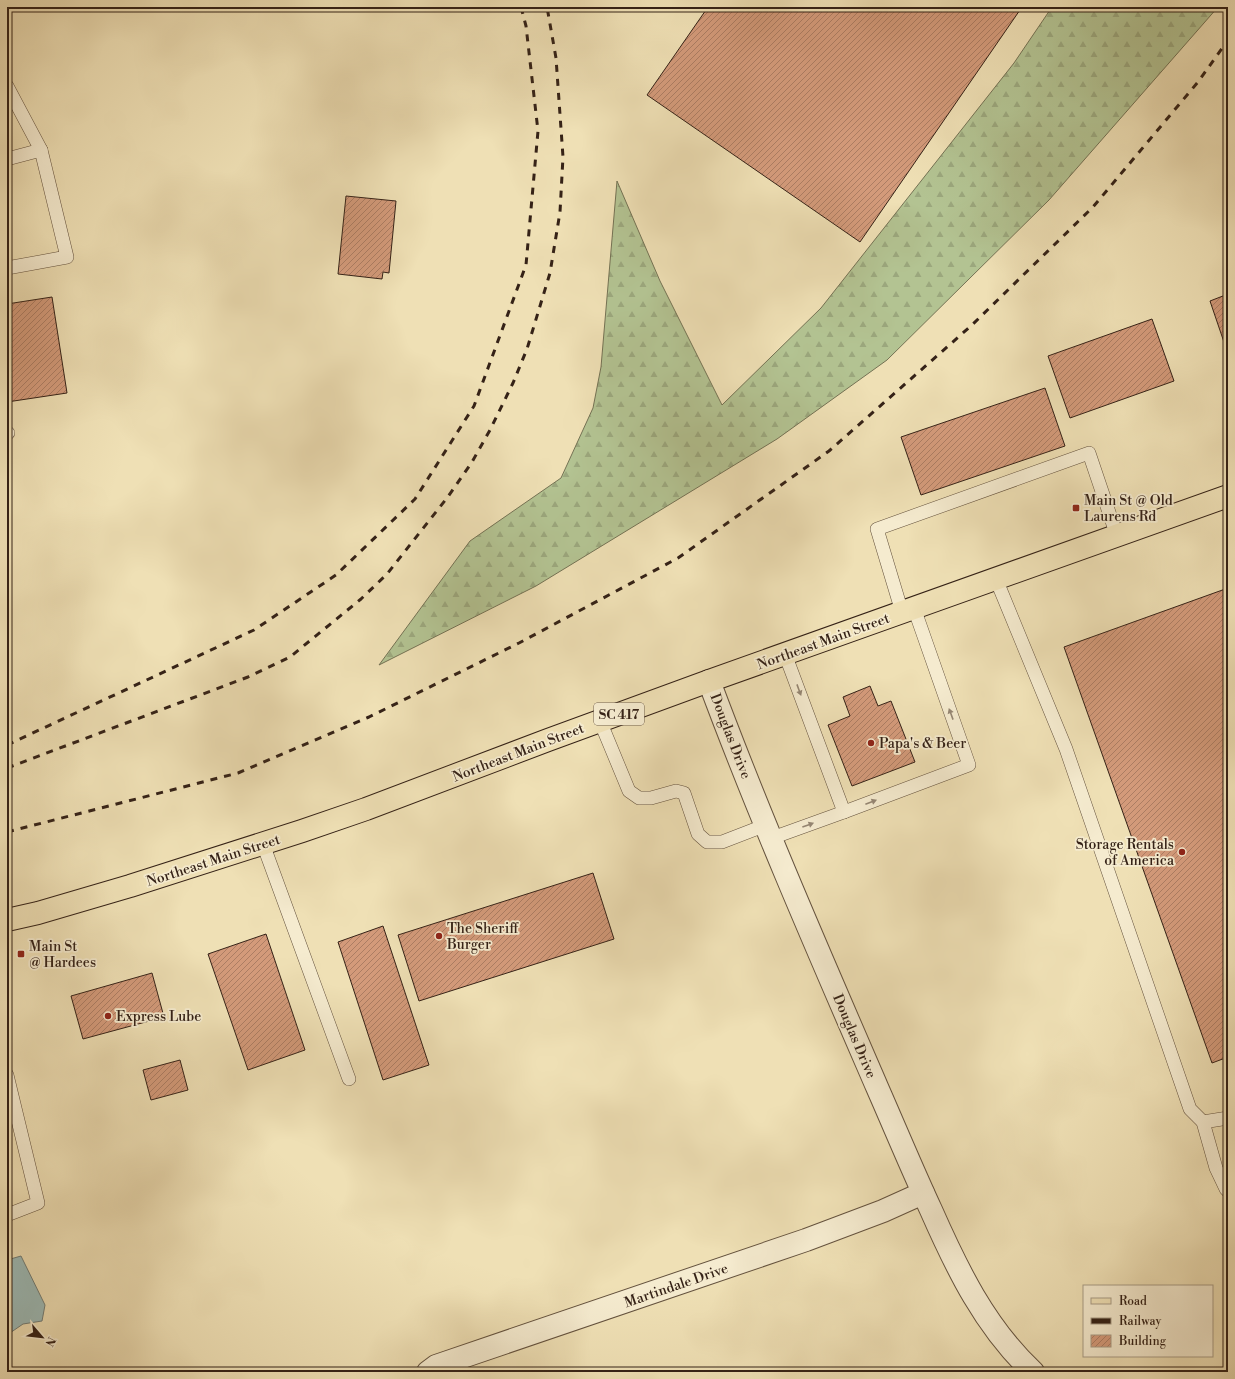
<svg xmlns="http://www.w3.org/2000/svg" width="1235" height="1379" font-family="'Libre Bodoni',serif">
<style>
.forest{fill:url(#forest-firs);stroke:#747254}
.water{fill:#9dbbb7;stroke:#737e77}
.building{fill:url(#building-hatch);stroke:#352217}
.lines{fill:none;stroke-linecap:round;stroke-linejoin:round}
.service-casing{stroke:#64523e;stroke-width:14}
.minor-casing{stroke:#64523e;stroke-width:24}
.primary-casing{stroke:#352217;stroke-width:24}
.service{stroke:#f5ebcf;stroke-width:13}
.minor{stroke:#f5ebcf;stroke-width:22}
.primary{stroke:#efe0b5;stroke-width:22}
.rail{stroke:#352217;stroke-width:3;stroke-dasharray:7 7;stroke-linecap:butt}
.oneway{fill:#958673}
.poi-dot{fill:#8f2418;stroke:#f5ebcf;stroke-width:1.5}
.labels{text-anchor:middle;stroke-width:3.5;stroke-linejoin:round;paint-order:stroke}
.shield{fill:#f5ebcf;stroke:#6f5e4e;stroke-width:1}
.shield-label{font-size:13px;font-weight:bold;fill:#352217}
.poi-label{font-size:14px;fill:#352217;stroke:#f5ebcf;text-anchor:start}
.street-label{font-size:14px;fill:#352217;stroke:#f5ebcf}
</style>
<defs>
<pattern id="forest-firs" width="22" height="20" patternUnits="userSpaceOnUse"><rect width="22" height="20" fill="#b3c392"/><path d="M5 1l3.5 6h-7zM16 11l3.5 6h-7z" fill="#9ba77d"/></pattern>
<pattern id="building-hatch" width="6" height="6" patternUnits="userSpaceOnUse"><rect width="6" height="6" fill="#d39a7a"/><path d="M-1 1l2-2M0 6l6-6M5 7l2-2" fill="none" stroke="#ac7d63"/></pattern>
</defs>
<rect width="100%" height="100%" fill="#efe0b5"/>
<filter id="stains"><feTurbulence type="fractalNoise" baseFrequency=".005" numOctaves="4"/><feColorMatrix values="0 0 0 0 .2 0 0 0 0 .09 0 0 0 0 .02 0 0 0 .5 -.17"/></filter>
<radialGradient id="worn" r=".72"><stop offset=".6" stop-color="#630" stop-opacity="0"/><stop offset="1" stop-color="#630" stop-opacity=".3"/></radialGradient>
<polygon class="forest" points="1052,7 1218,7 1049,200 887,360 777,439 536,586 379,665 470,541 561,478 593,408 601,367 617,181 660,281 722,405 821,308 1014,63"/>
<polygon class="water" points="21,1256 45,1305 42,1321 23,1324 7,1335 7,1260"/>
<g class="building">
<polygon points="708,7 1022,7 860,242 647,95"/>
<polygon points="346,196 396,201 389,273 383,272 382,279 338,274"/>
<polygon points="1228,294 1228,354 1210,301"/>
<polygon points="52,297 67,393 7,402 7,304"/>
<polygon points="1152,319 1174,381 1070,418 1048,356"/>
<polygon points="1045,388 1065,446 921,495 901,437"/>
<polygon points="1228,588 1228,1057 1212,1063 1064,647"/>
<polygon points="870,686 878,706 891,701 915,762 852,786 828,725 850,716 843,697"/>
<polygon points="593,873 614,939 419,1001 398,935"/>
<polygon points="383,926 429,1065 383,1080 338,942"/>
<polygon points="266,934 305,1050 248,1070 208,954"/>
<polygon points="152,973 164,1017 83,1039 71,996"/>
<polygon points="180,1060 188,1090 151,1100 143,1070"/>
</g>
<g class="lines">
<defs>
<g id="service">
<polyline points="7,86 41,150 67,257 7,268"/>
<polyline points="7,159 41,150"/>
<polyline points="7,433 8,433"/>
<polyline points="996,579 1066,749 1190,1109 1203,1122 1216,1168 1226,1189 1228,1191"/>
<polyline points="902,612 877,529 1089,453 1117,536"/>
<polyline points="785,654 844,812 969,765 914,608"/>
<polyline points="600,721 629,791 639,798 651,798 676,791 684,793 698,834 707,842 722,842 766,825"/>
<polyline points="772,838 844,812"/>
<polyline points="263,844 349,1079"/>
<polyline points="7,1075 38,1203 7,1215"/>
<polyline points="1203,1122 1228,1118"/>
</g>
<g id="minor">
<path d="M709 681C760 818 819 953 877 1087 895 1128 912 1169 931 1210 957 1269 985 1327 1033 1372"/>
<polyline points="428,1372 436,1366 806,1240 883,1211 923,1193"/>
</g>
<polyline id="primary" points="7,920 38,913 130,886 302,831 366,809 548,740 709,681 1228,496"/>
</defs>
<use href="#service" class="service-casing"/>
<use href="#minor" class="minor-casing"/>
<use href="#primary" class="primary-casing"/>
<use href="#service" class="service"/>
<use href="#minor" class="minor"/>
<use href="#primary" class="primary"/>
<g class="rail">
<polyline points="7,745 254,630 336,575 415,499 474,406 526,265 538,131 526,26 521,7"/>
<polyline points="7,768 248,677 290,657 361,599 387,574 447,498 472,462 490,430 513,383 527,349 550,273 560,212 563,157 556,58 547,7"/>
<polyline points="7,832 238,773 369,717 519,643 678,558 829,451 972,325 1093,207 1198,82 1228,40"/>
</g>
</g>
<defs><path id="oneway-solid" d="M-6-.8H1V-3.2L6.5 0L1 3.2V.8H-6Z"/></defs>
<g class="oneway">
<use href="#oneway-solid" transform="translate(799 690) rotate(70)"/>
<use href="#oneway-solid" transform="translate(951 714) rotate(-110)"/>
<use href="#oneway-solid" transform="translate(871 802) rotate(-21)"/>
<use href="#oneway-solid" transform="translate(808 825) rotate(-20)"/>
</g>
<g class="poi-dot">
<rect x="1072" y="504" width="8" height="8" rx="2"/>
<circle cx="871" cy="743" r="4"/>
<circle cx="1182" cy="852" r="4"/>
<circle cx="439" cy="936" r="4"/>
<rect x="17" y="950" width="8" height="8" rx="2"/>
<circle cx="108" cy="1016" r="4"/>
</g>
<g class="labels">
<rect class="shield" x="594" y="703" width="50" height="22" rx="3"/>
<g class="shield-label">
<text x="619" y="719">SC 417</text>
</g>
<g class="poi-label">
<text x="1084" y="505">Main St @ Old<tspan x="1084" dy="16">Laurens Rd</tspan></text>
<text x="879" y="748">Papa's &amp; Beer</text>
<text x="1174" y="849" text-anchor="end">Storage Rentals<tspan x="1174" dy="16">of America</tspan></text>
<text x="447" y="933">The Sheriff<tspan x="447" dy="16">Burger</tspan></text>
<text x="29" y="951">Main St<tspan x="29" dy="16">@ Hardees</tspan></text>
<text x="116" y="1021">Express Lube</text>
</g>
<g class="street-label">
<text transform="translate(823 641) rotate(-20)" y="5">Northeast Main Street</text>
<text transform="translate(731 736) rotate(69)" y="5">Douglas Drive</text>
<text transform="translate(518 752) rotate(-21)" y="5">Northeast Main Street</text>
<text transform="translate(213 860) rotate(-18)" y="5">Northeast Main Street</text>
<text transform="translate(855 1036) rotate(67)" y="5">Douglas Drive</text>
<text transform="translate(676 1285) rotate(-19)" y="5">Martindale Drive</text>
</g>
</g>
<rect width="1235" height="1379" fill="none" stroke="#efe0b5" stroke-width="24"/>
<rect x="8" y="8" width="1219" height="1363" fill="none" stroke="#352217" stroke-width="2"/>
<rect x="12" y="12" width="1211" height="1355" fill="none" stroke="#352217"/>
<rect x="1083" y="1285" width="130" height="72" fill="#f5ebcf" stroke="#a89b85"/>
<rect x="1091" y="1298" width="20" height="6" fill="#efe0b5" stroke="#a89b85"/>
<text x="1119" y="1305" font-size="12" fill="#352217">Road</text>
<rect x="1091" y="1318" width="20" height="6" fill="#352217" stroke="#a89b85"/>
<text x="1119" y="1325" font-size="12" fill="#352217">Railway</text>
<rect x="1091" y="1335" width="20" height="12" fill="url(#building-hatch)" stroke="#a89b85"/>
<text x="1119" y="1345" font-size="12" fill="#352217">Building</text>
<g transform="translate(42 1337) rotate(118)" stroke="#f5ebcf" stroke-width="3" paint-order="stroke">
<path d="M0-3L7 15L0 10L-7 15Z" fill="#352217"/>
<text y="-6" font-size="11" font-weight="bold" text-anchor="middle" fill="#352217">N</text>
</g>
<rect width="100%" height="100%" filter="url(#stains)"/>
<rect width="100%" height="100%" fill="url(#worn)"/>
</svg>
